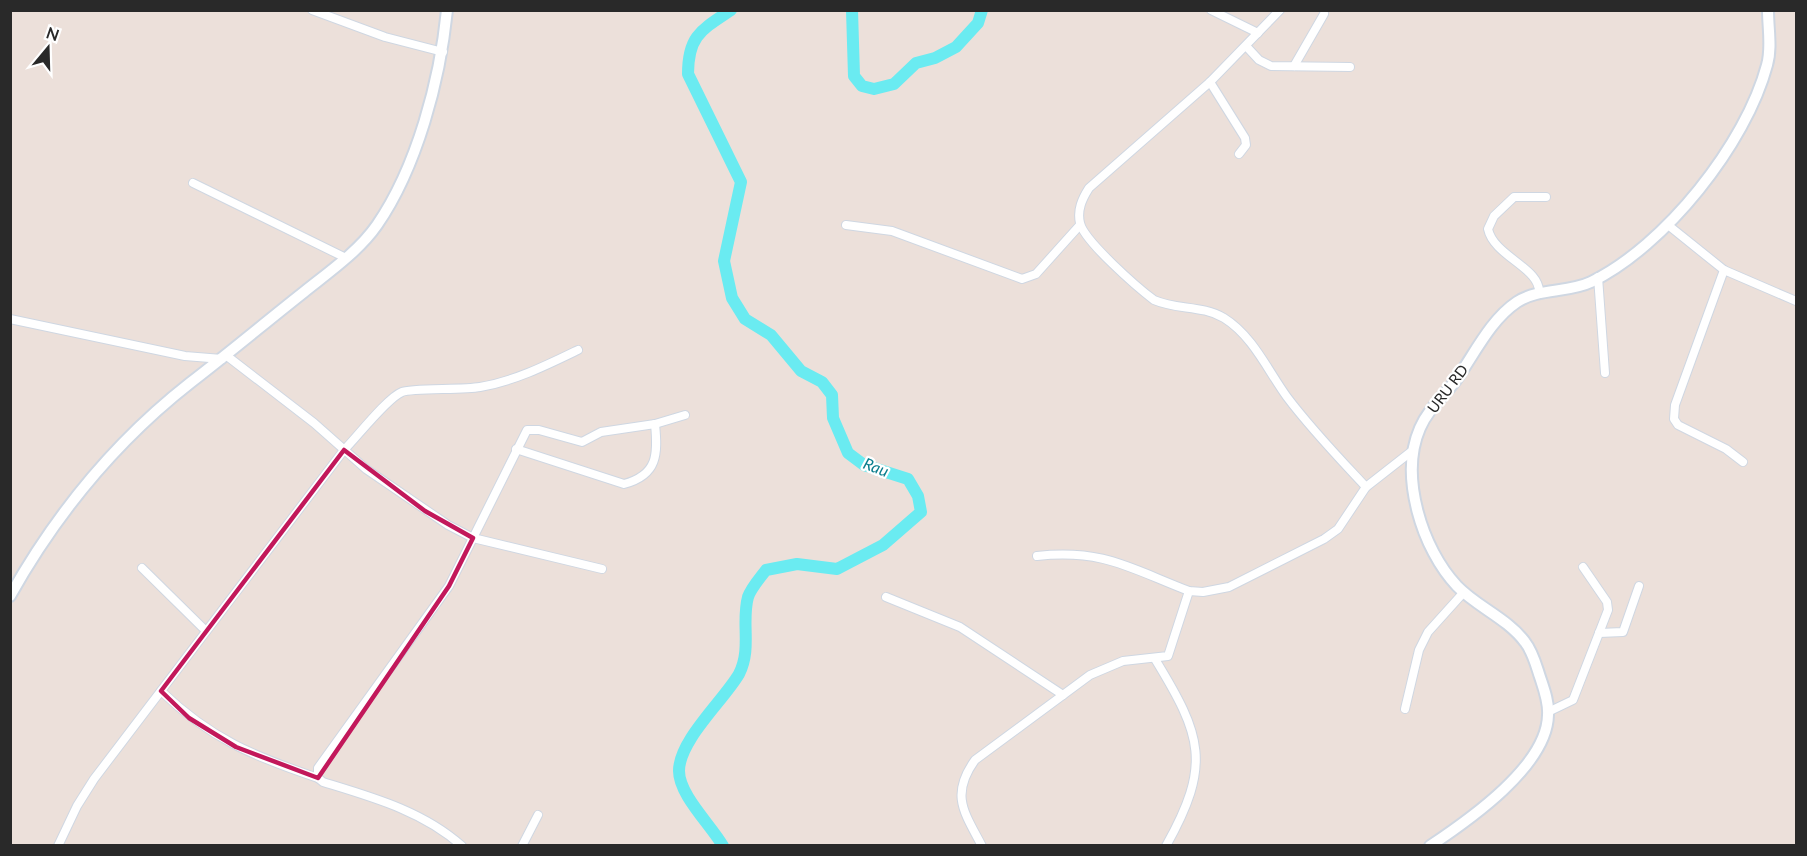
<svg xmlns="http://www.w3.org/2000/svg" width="1807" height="856" font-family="Lato,sans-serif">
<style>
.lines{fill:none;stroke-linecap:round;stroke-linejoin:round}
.river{stroke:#6aebf1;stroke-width:12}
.street-casing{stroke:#cfd7e2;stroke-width:10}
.secondary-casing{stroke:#cfd7e2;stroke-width:14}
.street{stroke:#fff;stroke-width:8}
.secondary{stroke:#fff;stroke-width:10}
.marked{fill:none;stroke:#c2185b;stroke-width:4.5;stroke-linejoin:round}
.labels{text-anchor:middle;stroke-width:4.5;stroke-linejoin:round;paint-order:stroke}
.street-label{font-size:15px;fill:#292929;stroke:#fff}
.water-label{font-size:16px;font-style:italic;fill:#0b7e8d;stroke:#fff}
</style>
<rect width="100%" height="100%" fill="#ece0da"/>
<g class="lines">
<g class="river">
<polyline points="852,10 854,76 862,86 874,89 894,84 916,63 935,58 956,47 978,23 982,10"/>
<path d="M723 846C711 825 679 795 679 771 679 740 724 700 739 674 752 649 741 622 748 597 751 588 760 578 766 570L797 564 837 569 883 545 921 512 918 496 908 479 864 465 848 453 833 418 832 395 822 382 801 371 771 335 745 319 732 298 724 261 741 182 688 74C688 36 701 30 731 10"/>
</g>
<defs>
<g id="street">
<polyline points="312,10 385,37 443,52"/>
<polyline points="1211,10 1258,33"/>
<path d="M1280 10 1210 82 1089 188C1082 199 1077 210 1080 223 1084 241 1138 288 1154 300 1177 310 1202 305 1224 318 1253 336 1268 371 1287 397 1311 429 1339 458 1366 487"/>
<polyline points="1246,46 1259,60 1271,66 1350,67"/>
<polyline points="1294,66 1324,14"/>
<polyline points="1210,82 1245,138 1246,145 1239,154"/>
<polyline points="193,183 346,258"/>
<polyline points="846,225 892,231 1022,279 1036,274 1080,225"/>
<polyline points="1668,225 1724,270 1796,301"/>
<polyline points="1724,270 1675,405 1674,419 1678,425 1726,449 1743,462"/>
<polyline points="1598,277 1605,373"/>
<path d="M1539 294C1542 268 1494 257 1488 229L1494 216 1514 197H1546"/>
<polyline points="10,319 185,356 222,359"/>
<polyline points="227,356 314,423 366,469 448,525 473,538 602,569"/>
<path d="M516 449 624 484C658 475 658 454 655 424"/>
<path d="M1037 556C1104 549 1129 568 1189 591L1203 592 1229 587 1324 539 1338 529 1366 487 1412 451"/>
<polyline points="142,568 206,631"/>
<polyline points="886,597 960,627 1063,695"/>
<polyline points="1599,633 1623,632 1639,586"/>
<path d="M1155 659C1202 736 1212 764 1166 846"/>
<path d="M161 691C211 739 253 756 318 778"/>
<polyline points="1405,709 1419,650 1428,632 1464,592"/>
<polyline points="1548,712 1573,700 1608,610 1607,602 1583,567"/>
<path d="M58 846 77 806 94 779 344 450C357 437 387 398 402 392 411 388 463 390 480 387 515 381 547 365 578 350"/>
<path d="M462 846C423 811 372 797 323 782L318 778V768L449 586 527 430H539L582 442 601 432 655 424 685 415"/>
<polyline points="522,846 538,815"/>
<path d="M982 846C964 812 950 795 975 760L1090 675 1123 661 1168 656 1189 591"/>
</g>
<g id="secondary">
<path d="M10 596C56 514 116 441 190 383 229 353 266 322 304 292 329 272 359 251 377 225 417 167 440 80 447 10"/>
<path d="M1430 846C1469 820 1547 766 1548 715 1549 702 1544 689 1540 677 1536 665 1533 652 1525 642 1507 618 1477 607 1457 586 1422 549 1399 476 1420 428 1428 409 1444 396 1456 380 1474 355 1490 320 1517 302 1538 288 1568 293 1591 282 1665 246 1746 144 1767 65 1772 48 1768 29 1768 10"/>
</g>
</defs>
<use href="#street" class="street-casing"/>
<use href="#secondary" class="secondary-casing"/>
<use href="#street" class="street"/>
<use href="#secondary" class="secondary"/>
</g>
<path class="marked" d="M344 450 425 511 473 538 449 586 318 778 236 747 189 718 161 691Z"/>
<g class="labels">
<g class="street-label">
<text transform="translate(1448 389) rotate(-53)" y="5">URU RD</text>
</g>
<g class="water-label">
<text transform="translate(876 467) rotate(21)" y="6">Rau</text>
</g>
</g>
<rect width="1807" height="856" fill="none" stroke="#292929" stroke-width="24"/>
<g transform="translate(48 48) rotate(19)" stroke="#ffffff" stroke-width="4.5" paint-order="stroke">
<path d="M0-4.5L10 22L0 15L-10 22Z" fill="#292929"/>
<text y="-9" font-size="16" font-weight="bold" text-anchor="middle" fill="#292929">N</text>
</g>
</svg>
